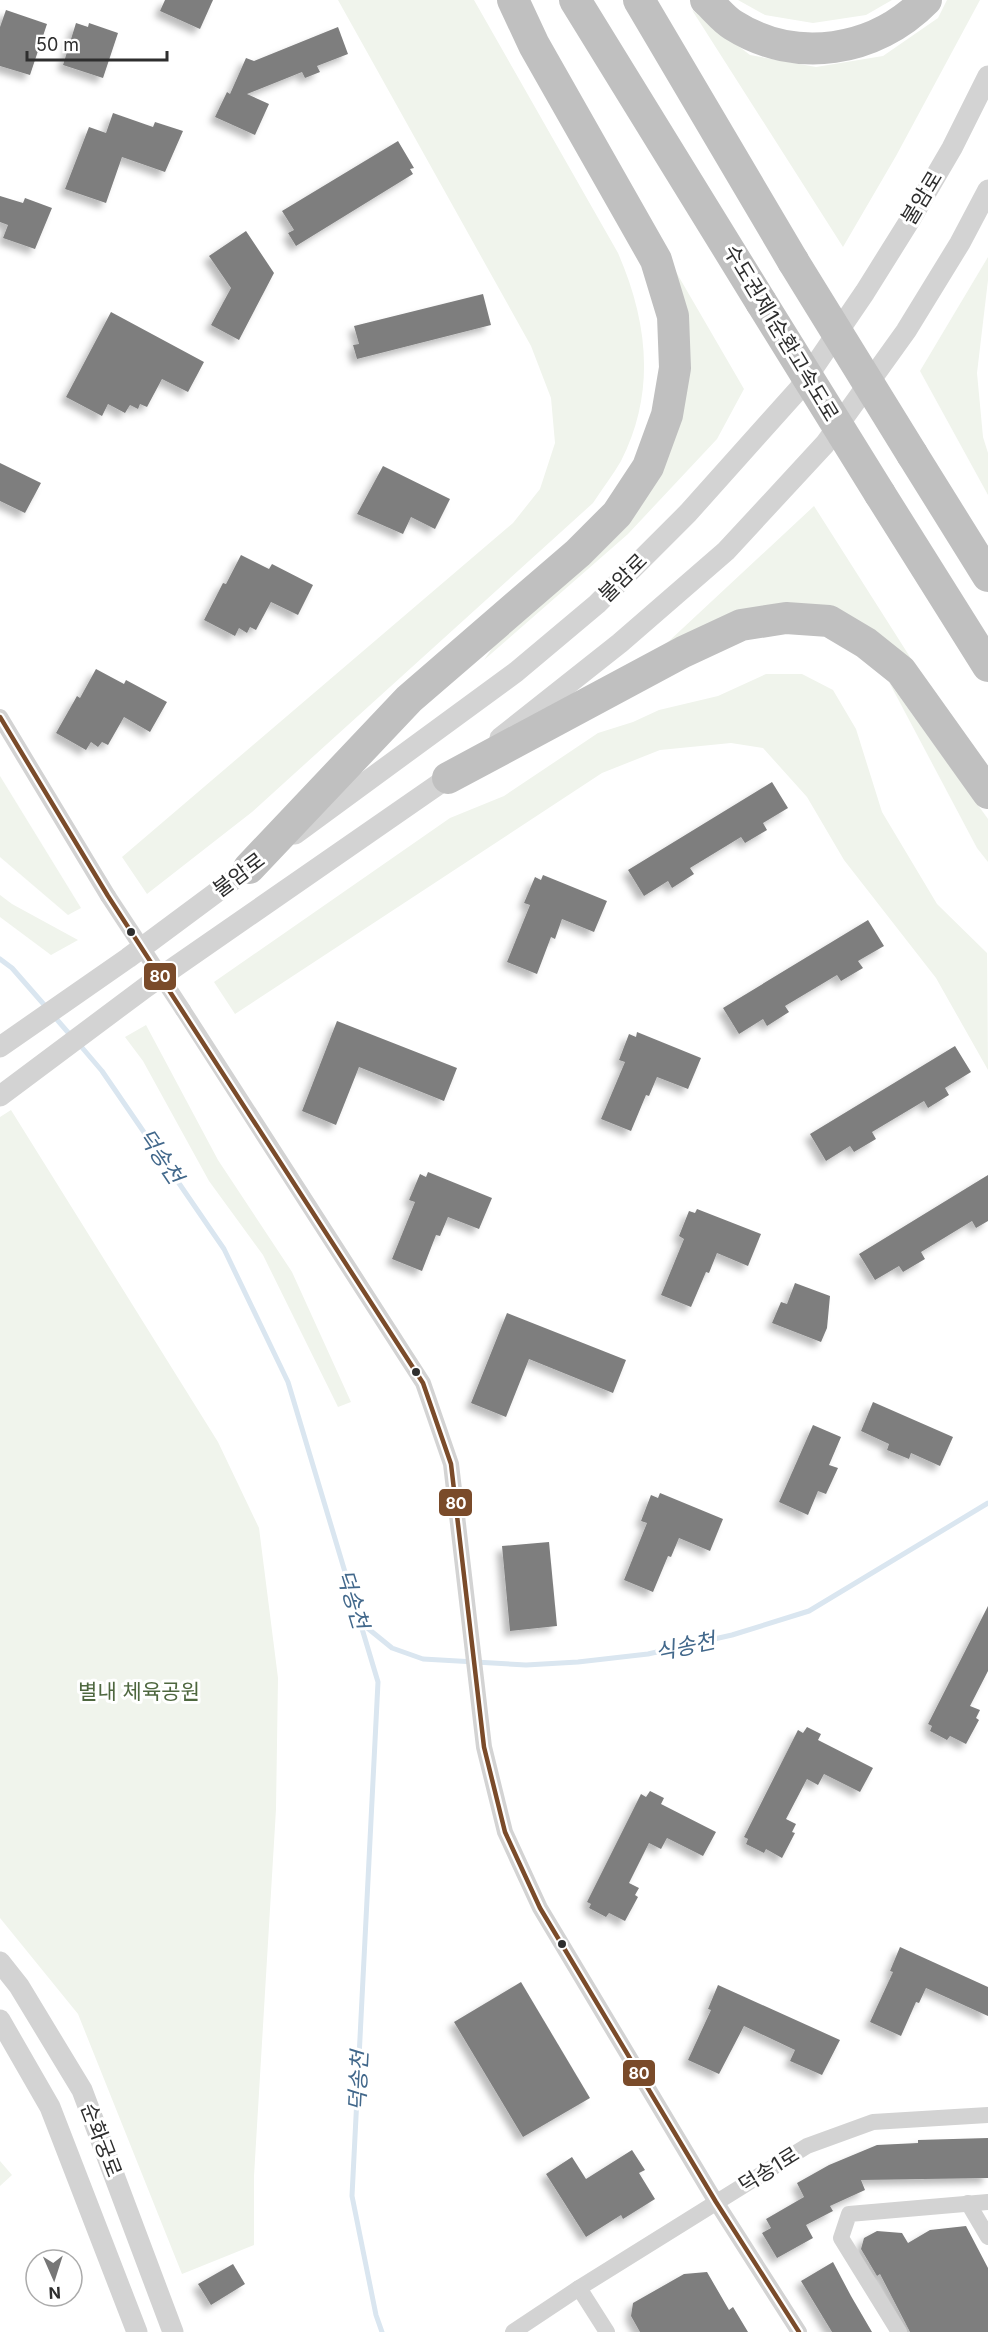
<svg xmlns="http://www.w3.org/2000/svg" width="988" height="2332" font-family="Inter,'Noto Sans KR',sans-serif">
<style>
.green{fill:#f0f4ec}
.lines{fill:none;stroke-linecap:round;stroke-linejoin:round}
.stream{stroke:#dae6f0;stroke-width:5}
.building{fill:#7e7e7e;filter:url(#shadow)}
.minor{stroke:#d3d3d3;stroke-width:16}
.tertiary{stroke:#d3d3d3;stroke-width:21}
.motorway{stroke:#c0c0c0;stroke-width:32}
.minor-bridge{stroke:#d3d3d3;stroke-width:16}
.motorway-bridge{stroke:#c0c0c0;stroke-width:32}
.bus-1-casing{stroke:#fff;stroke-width:9}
.bus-1{stroke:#7a4b2a;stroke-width:4.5}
.bus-dot{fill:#2e2e2e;stroke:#fff;stroke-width:2}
.labels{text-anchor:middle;stroke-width:6;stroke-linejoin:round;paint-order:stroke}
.street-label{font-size:21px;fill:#2e2e2e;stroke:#fff}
.park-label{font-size:21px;fill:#4e673f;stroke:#fff}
.water-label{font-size:22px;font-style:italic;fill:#42688b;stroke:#fff}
.line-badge{stroke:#fff;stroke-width:2}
.badge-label{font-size:16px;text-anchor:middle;font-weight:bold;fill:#fff}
</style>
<defs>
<filter id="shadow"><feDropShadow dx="-5.5" dy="5.5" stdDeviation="3" flood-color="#0004"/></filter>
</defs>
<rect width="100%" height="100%" fill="#fff"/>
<g class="green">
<path d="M338 0H474L618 253C648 322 656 392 621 461 613 475 602 489 593 503L252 812 147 894 122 857 513 523 540 489 555 443 551 398 531 346Z"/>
<polygon points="738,0 892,0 866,15 813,23 765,15"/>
<polygon points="947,0 980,0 896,156 843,247 692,10 750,55 816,67 883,56 938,18"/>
<polygon points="654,234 744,389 717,439 628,534 484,660 497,641 665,451"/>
<polygon points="988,257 988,280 977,373 983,437 988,453 988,495 920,371"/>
<polygon points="814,506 924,679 904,658 743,612 668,642"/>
<polygon points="766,674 802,674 833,690 856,729 882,812 937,904 987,953 988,1070 936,978 844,860 807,797 763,748 731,743 660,750 602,773 235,1014 214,982 450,818 504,796 598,733 633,722 659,710 718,696"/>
<polygon points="889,682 988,819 988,862 977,848"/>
<polygon points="0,776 81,908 68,915 0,857"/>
<polygon points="0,895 12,904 78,940 51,955 0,917"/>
<polygon points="146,1025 218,1160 292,1272 351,1402 338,1407 263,1255 209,1181 143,1061 125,1037"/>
<polygon points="11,1110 218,1442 259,1528 278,1678 276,1809 254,2176 254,2245 182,2274 78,2014 0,1918 0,1117"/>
<polygon points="0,2161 12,2175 0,2186"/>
</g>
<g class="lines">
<g class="stream">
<polyline points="0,959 12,968 47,1008"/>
<polyline points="53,1015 72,1037"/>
<polyline points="79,1044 102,1071 224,1249 288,1382 378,1682 352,2196 376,2315 382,2332"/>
<polyline points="360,1622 392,1648 423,1659 526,1665 578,1662 648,1654 732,1635 809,1611 988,1503"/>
</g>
</g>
<g class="building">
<polygon points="165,0 213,0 200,29 160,11"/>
<polygon points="6,10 47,24 30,75 0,66 0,27"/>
<polygon points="76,23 88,27 89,23 118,33 103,78 63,65"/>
<polygon points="338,27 348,54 317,66 320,72 305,78 302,72 247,94 269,104 255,135 215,117 227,92 230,94 246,58 254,61"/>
<polygon points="113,113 153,127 155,122 183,131 165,172 122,157 106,203 65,189 89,127 106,133"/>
<polygon points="398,141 414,168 410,169 413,174 296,246 288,233 294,230 282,211"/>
<polygon points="0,196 23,203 25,198 52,208 35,249 3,238 8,225 0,222"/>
<polygon points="246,231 274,273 239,340 211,325 231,288 209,256"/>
<polygon points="483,294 491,325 357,359 353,345 359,344 354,326"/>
<polygon points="111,312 204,362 188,392 162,379 147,407 140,404 138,409 130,405 125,413 108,404 102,416 66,397"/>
<polygon points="0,463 41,483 25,513 0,501"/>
<polygon points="383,466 450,499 435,529 411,517 403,534 357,514"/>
<polygon points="241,555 269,569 272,564 313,585 298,615 271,602 256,630 250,627 247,633 239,628 235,636 204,620 223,583 226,584"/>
<polygon points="96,669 124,684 126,680 167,702 150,732 124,717 108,745 102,742 98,747 91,742 86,750 56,733 77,696 80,698"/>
<polygon points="772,782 788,808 763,823 767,830 745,843 741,837 690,868 694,874 672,888 668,881 644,896 628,870"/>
<polygon points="543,875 607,901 594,932 562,919 555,939 551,937 537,974 507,962 530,905 524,903 535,877 541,880"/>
<polygon points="868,920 884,946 858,961 863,968 841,981 837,975 785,1006 789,1012 767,1026 763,1019 739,1034 723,1008"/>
<polygon points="337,1021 457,1068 444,1101 359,1067 336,1125 302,1111"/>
<polygon points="637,1032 701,1058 688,1089 657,1077 649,1096 646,1095 631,1131 601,1119 625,1062 619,1060 629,1034 636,1037"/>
<polygon points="955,1046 971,1072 945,1088 949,1095 928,1108 924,1101 872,1132 876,1139 854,1152 850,1146 826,1161 810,1134"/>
<polygon points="428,1172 492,1198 479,1229 448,1217 440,1236 436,1235 422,1271 392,1259 415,1202 409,1200 420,1174 426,1177"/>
<polygon points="988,1175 988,1221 976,1228 972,1221 921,1252 925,1259 903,1272 899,1266 875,1280 859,1254"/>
<polygon points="697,1209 761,1234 748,1266 717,1253 709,1273 706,1272 691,1307 661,1295 684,1239 679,1236 689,1211 695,1213"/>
<polygon points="795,1283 830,1296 827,1328 821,1342 772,1323 781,1302 787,1304"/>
<polygon points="507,1313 626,1360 613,1393 529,1359 506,1417 471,1403"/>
<polygon points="873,1402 953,1437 940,1466 911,1453 909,1459 887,1450 889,1444 861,1431"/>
<polygon points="813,1425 841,1437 829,1465 838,1468 826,1494 818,1491 808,1515 779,1502"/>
<polygon points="660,1493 723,1519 710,1551 679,1538 671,1557 668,1556 653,1592 624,1580 647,1523 641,1521 651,1495 658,1498"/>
<polygon points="549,1542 557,1626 510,1631 502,1546"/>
<polygon points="988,1606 988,1671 970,1706 980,1710 976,1718 979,1720 966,1744 950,1736 947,1740 930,1731 932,1726 928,1724"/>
<polygon points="807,1727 821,1734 818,1740 873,1768 860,1792 824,1774 818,1785 807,1779 786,1819 796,1824 792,1832 795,1833 782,1858 766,1849 764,1853 746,1844 748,1839 744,1837 798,1730 803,1733"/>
<polygon points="650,1791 664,1798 661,1804 716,1832 703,1856 667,1838 661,1849 649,1843 629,1883 639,1888 635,1895 638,1897 625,1921 609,1913 606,1917 589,1908 591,1904 587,1902 641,1794 646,1797"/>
<polygon points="900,1947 988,1987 988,2016 926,1988 919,2003 916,2002 901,2036 870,2022 893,1972 890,1971"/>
<polygon points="521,1982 590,2098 523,2137 454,2022"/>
<polygon points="718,1985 840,2040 822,2075 790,2061 795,2050 744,2026 719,2074 688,2060 711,2010 708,2009"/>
<polygon points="988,2138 988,2178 861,2180 865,2190 830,2206 833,2211 806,2225 813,2238 777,2258 762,2233 771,2228 766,2219 804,2197 797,2183 829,2165 877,2145 918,2143 918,2140"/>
<polygon points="632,2150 645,2170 639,2173 655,2199 623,2219 621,2215 586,2237 546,2174 572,2157 586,2179"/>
<polygon points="966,2226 988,2268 988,2332 910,2332 880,2274 877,2276 861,2249 864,2238 877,2231 902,2233 908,2243 930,2230"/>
<polygon points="833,2262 851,2296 872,2332 832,2332 801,2281"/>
<polygon points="233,2264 245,2284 211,2305 198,2284"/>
<polygon points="707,2272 729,2310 733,2307 748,2332 640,2332 631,2316 633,2303 684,2274"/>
</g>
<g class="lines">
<g class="minor">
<polyline points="0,717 108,896"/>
<polyline points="183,1010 423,1383 451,1464 484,1747 505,1832 540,1908 716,2202 799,2332"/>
<polyline points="968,2203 988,2237"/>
<polyline points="579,2288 607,2332"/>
<polyline points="513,2332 579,2288 807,2146 873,2122 988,2115"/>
<polyline points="899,2332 841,2238 849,2214 988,2202"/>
</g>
<g class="tertiary">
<polyline points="500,738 620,643 726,551 825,444 906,331 960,243 988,190"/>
<polyline points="295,834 516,672 597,604 688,513 799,389 865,292 910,220 952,148 988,76"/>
<polyline points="0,1047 128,958 260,860"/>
<polyline points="0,1096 146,987 459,770"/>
<polyline points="0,1962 19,1986 82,2090 173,2332"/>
<polyline points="0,2020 50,2107 137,2332"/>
</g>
<g class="motorway">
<polyline points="575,0 761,302"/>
<polyline points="639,0 793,261"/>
<path d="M706 0C715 8 723 19 733 25 796 65 875 52 926 0"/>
<polyline points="912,454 988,576"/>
<polyline points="880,494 988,666"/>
<polyline points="448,778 683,652 741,625 786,618 829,621 866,643 901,671 988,793"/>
<polyline points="249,868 409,699 578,553 617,514 648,467 667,415 675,368 673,316 656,260 534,45 513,0"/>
</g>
<polyline class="minor-bridge" points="108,896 183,1010"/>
<g class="motorway-bridge">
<polyline points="793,261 912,454"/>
<polyline points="761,302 880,494"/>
</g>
<defs>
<polyline id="bus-1" points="0,717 108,896 423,1383 451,1464 484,1747 505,1832 540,1908 716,2202 799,2332"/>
</defs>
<use href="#bus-1" class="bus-1-casing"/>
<use href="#bus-1" class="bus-1"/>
</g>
<g class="bus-dot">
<circle cx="131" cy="932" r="5"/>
<circle cx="416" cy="1372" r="5"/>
<circle cx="562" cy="1944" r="5"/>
</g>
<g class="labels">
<g class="street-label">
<text transform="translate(922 198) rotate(-59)" y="7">불암로</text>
<text transform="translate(781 333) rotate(59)" y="7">수도권제1순환고속도로</text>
<text transform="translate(623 578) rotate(-45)" y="7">불암로</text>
<text transform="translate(239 875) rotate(-37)" y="7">불암로</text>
<text transform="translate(101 2140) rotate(69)" y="7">순화궁로</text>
<text transform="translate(769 2170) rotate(-32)" y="7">덕송1로</text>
</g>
<g class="park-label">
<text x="139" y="1699">별내 체육공원</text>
</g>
<g class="water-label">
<text transform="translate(161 1156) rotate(56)" y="8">덕송천</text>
<text transform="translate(353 1599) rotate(73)" y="8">덕송천</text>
<text transform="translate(685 1646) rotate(-12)" y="8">식송천</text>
<text transform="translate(358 2081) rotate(-87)" y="8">덕송천</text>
</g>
</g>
<g class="line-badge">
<rect x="143" y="962" width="34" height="29" rx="6" fill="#7a4b2a"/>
<rect x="438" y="1488" width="35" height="29" rx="6" fill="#7a4b2a"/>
<rect x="622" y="2059" width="34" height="28" rx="6" fill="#7a4b2a"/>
</g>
<g class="badge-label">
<text x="160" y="982">80</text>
<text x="456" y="1509">80</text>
<text x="639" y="2079">80</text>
</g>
<g transform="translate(54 2278) rotate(177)"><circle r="28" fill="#ffffff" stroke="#ababab" stroke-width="1.5"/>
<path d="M0-4.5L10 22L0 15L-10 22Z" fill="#777777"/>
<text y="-9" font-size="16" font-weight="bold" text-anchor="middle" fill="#2e2e2e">N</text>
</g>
<path d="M27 51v9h140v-9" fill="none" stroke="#2e2e2e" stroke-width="3"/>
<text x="36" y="51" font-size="18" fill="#2e2e2e" stroke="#ffffff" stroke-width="4.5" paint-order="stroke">50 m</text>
</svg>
